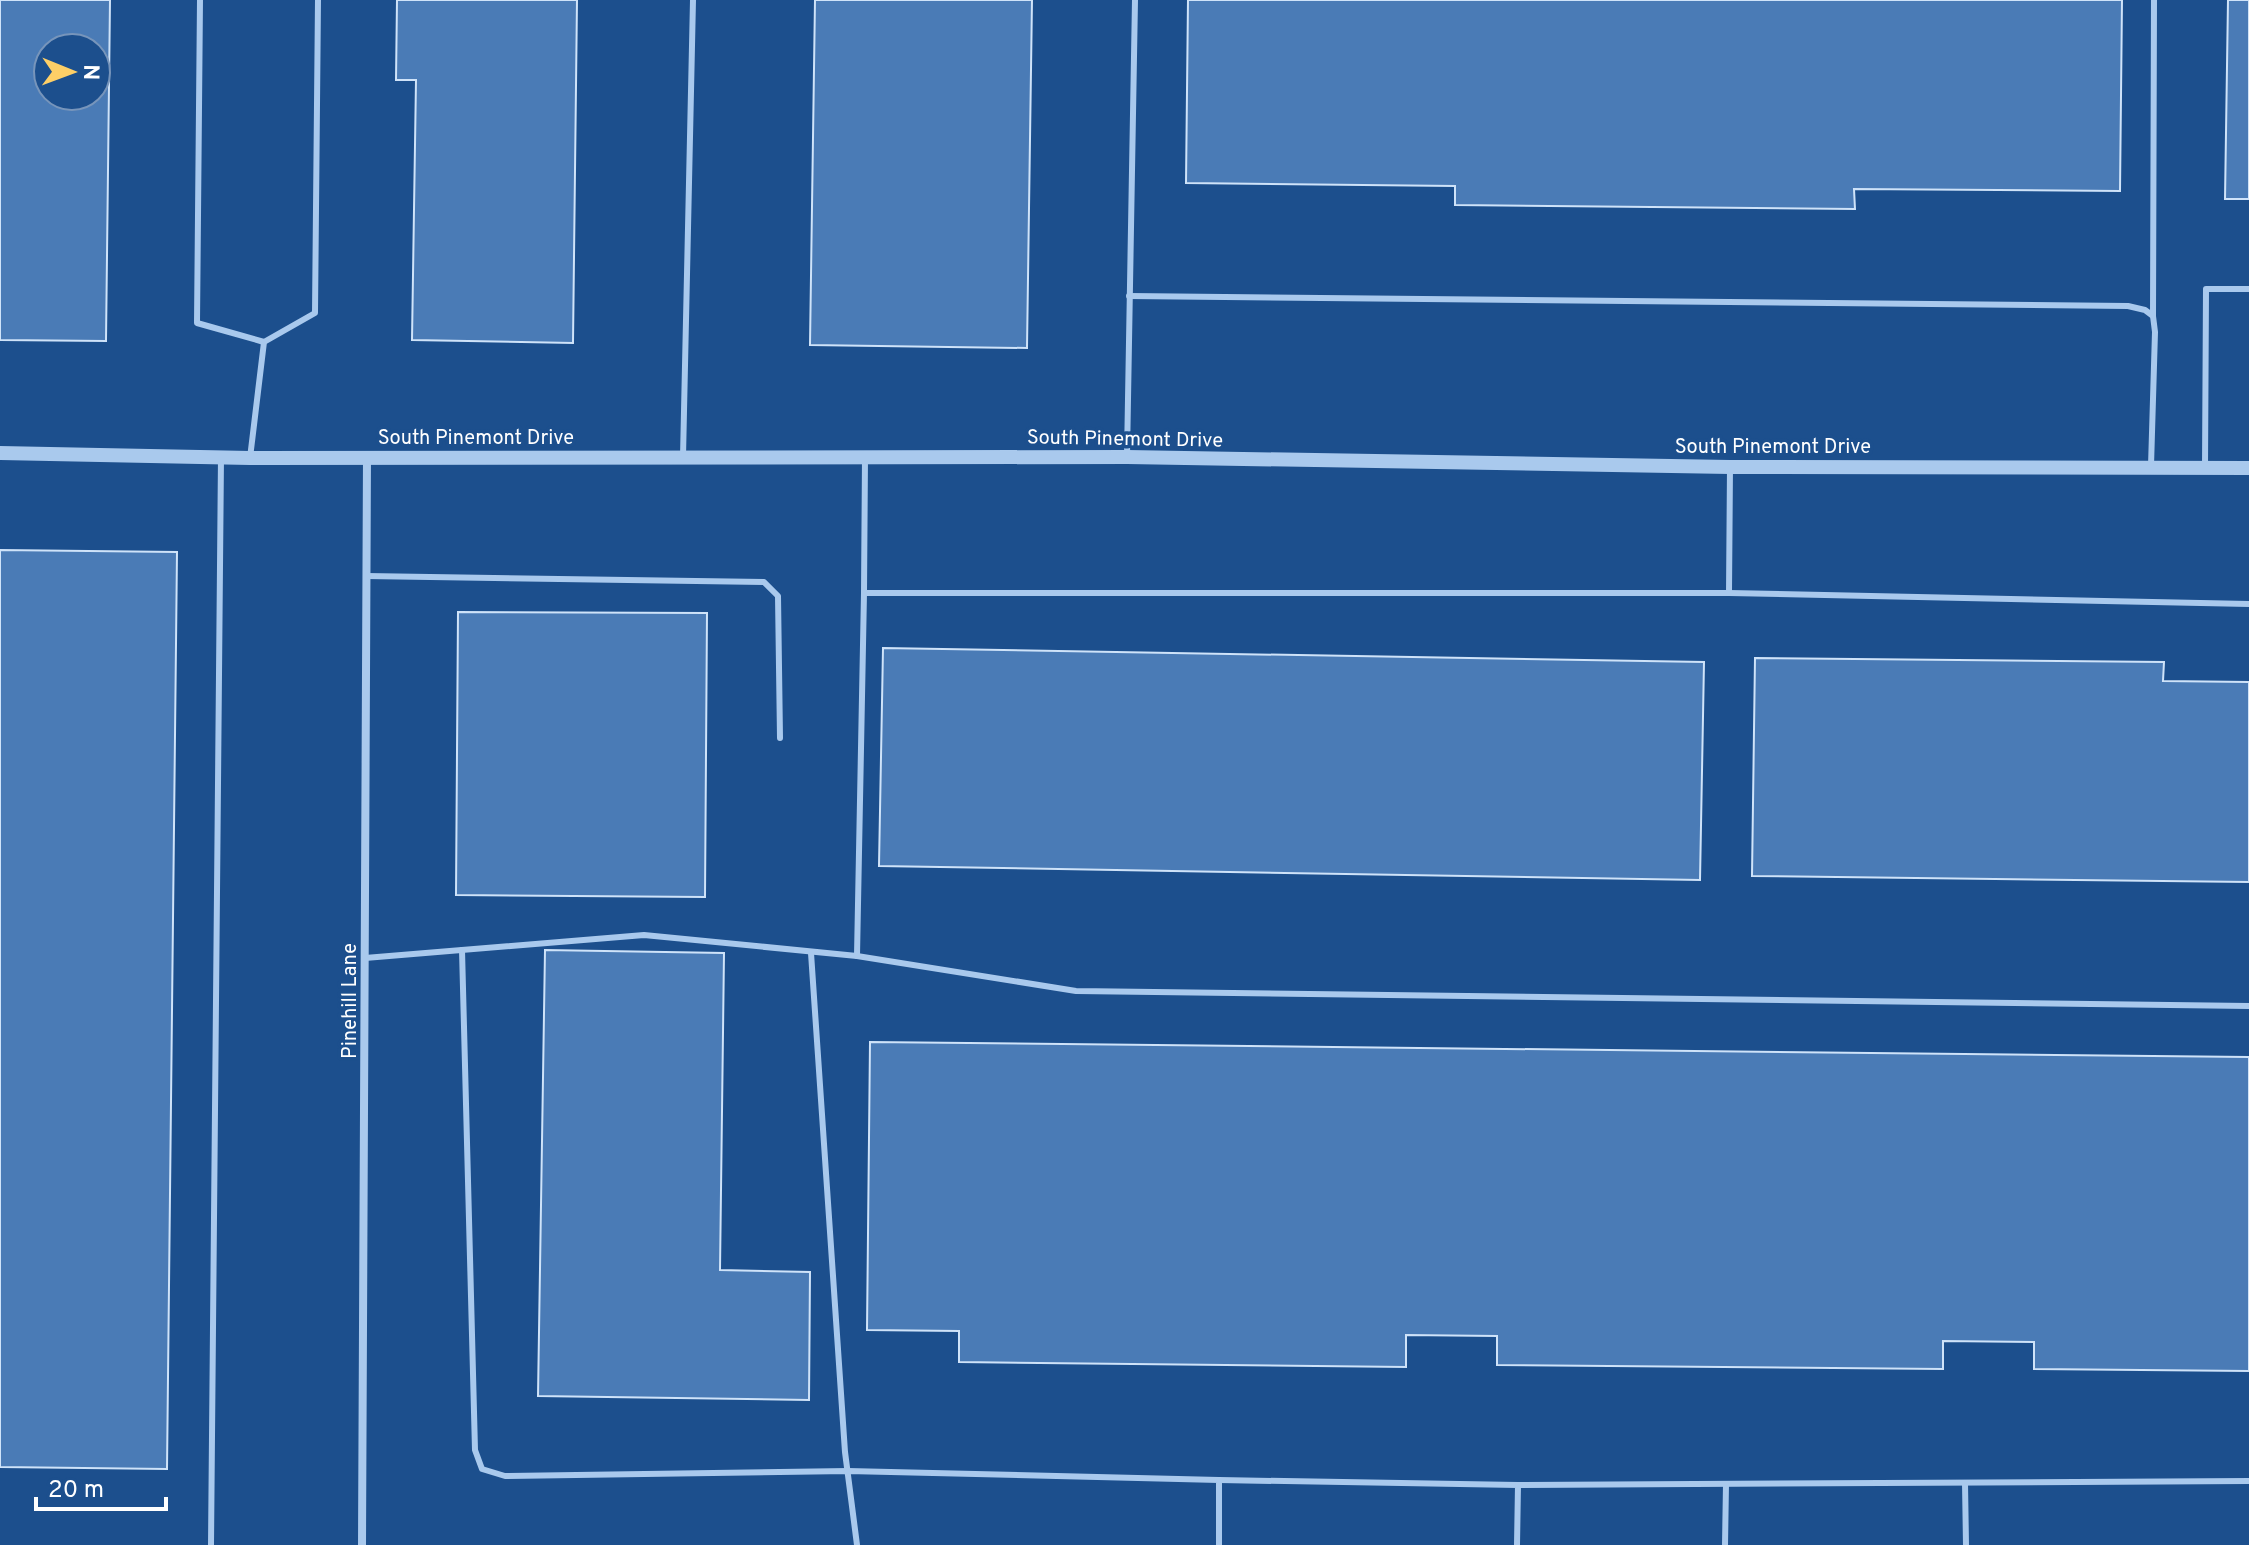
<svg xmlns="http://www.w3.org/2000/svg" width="2249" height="1545" font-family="Overpass,sans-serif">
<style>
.building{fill:#4a7bb6;stroke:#cfe3f9;stroke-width:2;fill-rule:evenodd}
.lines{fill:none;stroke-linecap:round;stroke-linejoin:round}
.service{stroke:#a9c9ed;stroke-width:6}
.minor{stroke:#a9c9ed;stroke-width:8}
.tertiary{stroke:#a9c9ed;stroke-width:14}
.labels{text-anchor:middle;stroke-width:7;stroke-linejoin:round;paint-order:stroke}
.street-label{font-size:20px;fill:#fff;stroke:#1c4f8d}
</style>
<rect width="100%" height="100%" fill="#1c4f8d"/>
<g class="building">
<path d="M0 0H110L106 341 0 340ZM48 48H96V96H48Z"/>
<polygon points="397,0 577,0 573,343 412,340 416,80 396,80"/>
<polygon points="815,0 1032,0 1027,348 810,345"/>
<polygon points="1188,0 2122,0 2120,191 1854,189 1855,209 1455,205 1455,186 1186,183"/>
<polygon points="2228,0 2249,0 2249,199 2225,199"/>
<polygon points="0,550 177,552 167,1469 0,1467"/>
<polygon points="458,612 707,613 705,897 456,895"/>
<polygon points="883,648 1704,662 1700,880 879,866"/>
<polygon points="1755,658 2164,662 2163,681 2249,682 2249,882 1752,876"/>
<polygon points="545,950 724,953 720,1270 810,1272 809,1400 538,1396"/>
<polygon points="870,1042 2249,1057 2249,1371 2034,1369 2034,1342 1943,1341 1943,1369 1497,1365 1497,1336 1406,1335 1406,1367 959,1362 959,1331 867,1330"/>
</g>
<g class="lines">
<g class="service">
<polyline points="200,0 197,323 264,342"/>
<polyline points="1129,296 2128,306 2145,310 2153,316 2155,332 2151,466"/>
<polyline points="2153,316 2154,0"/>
<polyline points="1127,456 1135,0"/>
<polyline points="683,457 693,0"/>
<polyline points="865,457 864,593 1729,593 2249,604"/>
<polyline points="250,458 264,342 315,313 318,0"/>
<polyline points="2205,467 2206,289 2249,289"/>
<polyline points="366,576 764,582 778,596 780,738"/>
<polyline points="1729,593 1730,467"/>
<polyline points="462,950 475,1450 482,1469 505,1476 848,1471 1219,1480 1219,1545"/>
<polyline points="811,953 845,1452 857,1545"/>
<polyline points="857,956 864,593"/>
<polyline points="365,958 644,935 857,956 1076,991 2249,1006"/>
<polyline points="1219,1480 1518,1485 1517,1545"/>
<polyline points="1965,1483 1966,1545"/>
<polyline points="1518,1485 2249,1481"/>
<polyline points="211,1545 221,457"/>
<polyline points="1725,1545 1726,1484"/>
</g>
<polyline class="minor" points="362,1545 367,457"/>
<polyline class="tertiary" points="0,453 250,458 1127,457 1730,467 2249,468"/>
</g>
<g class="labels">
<g class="street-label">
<text x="476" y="444">South Pinemont Drive</text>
<text transform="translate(1125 438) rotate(1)" y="7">South Pinemont Drive</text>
<text x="1773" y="453">South Pinemont Drive</text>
<text transform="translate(349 1001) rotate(-90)" y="7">Pinehill Lane</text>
</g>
</g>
<g transform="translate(72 72) rotate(91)"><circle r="38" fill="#1c4f8d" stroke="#7795bb" stroke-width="2"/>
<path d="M0-6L14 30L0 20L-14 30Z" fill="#fdcf67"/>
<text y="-12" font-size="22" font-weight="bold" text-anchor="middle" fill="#ffffff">N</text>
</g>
<path d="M36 1497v12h130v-12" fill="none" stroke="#ffffff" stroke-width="4"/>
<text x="48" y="1497" font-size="24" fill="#ffffff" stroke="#1c4f8d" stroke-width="6" paint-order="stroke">20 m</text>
</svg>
